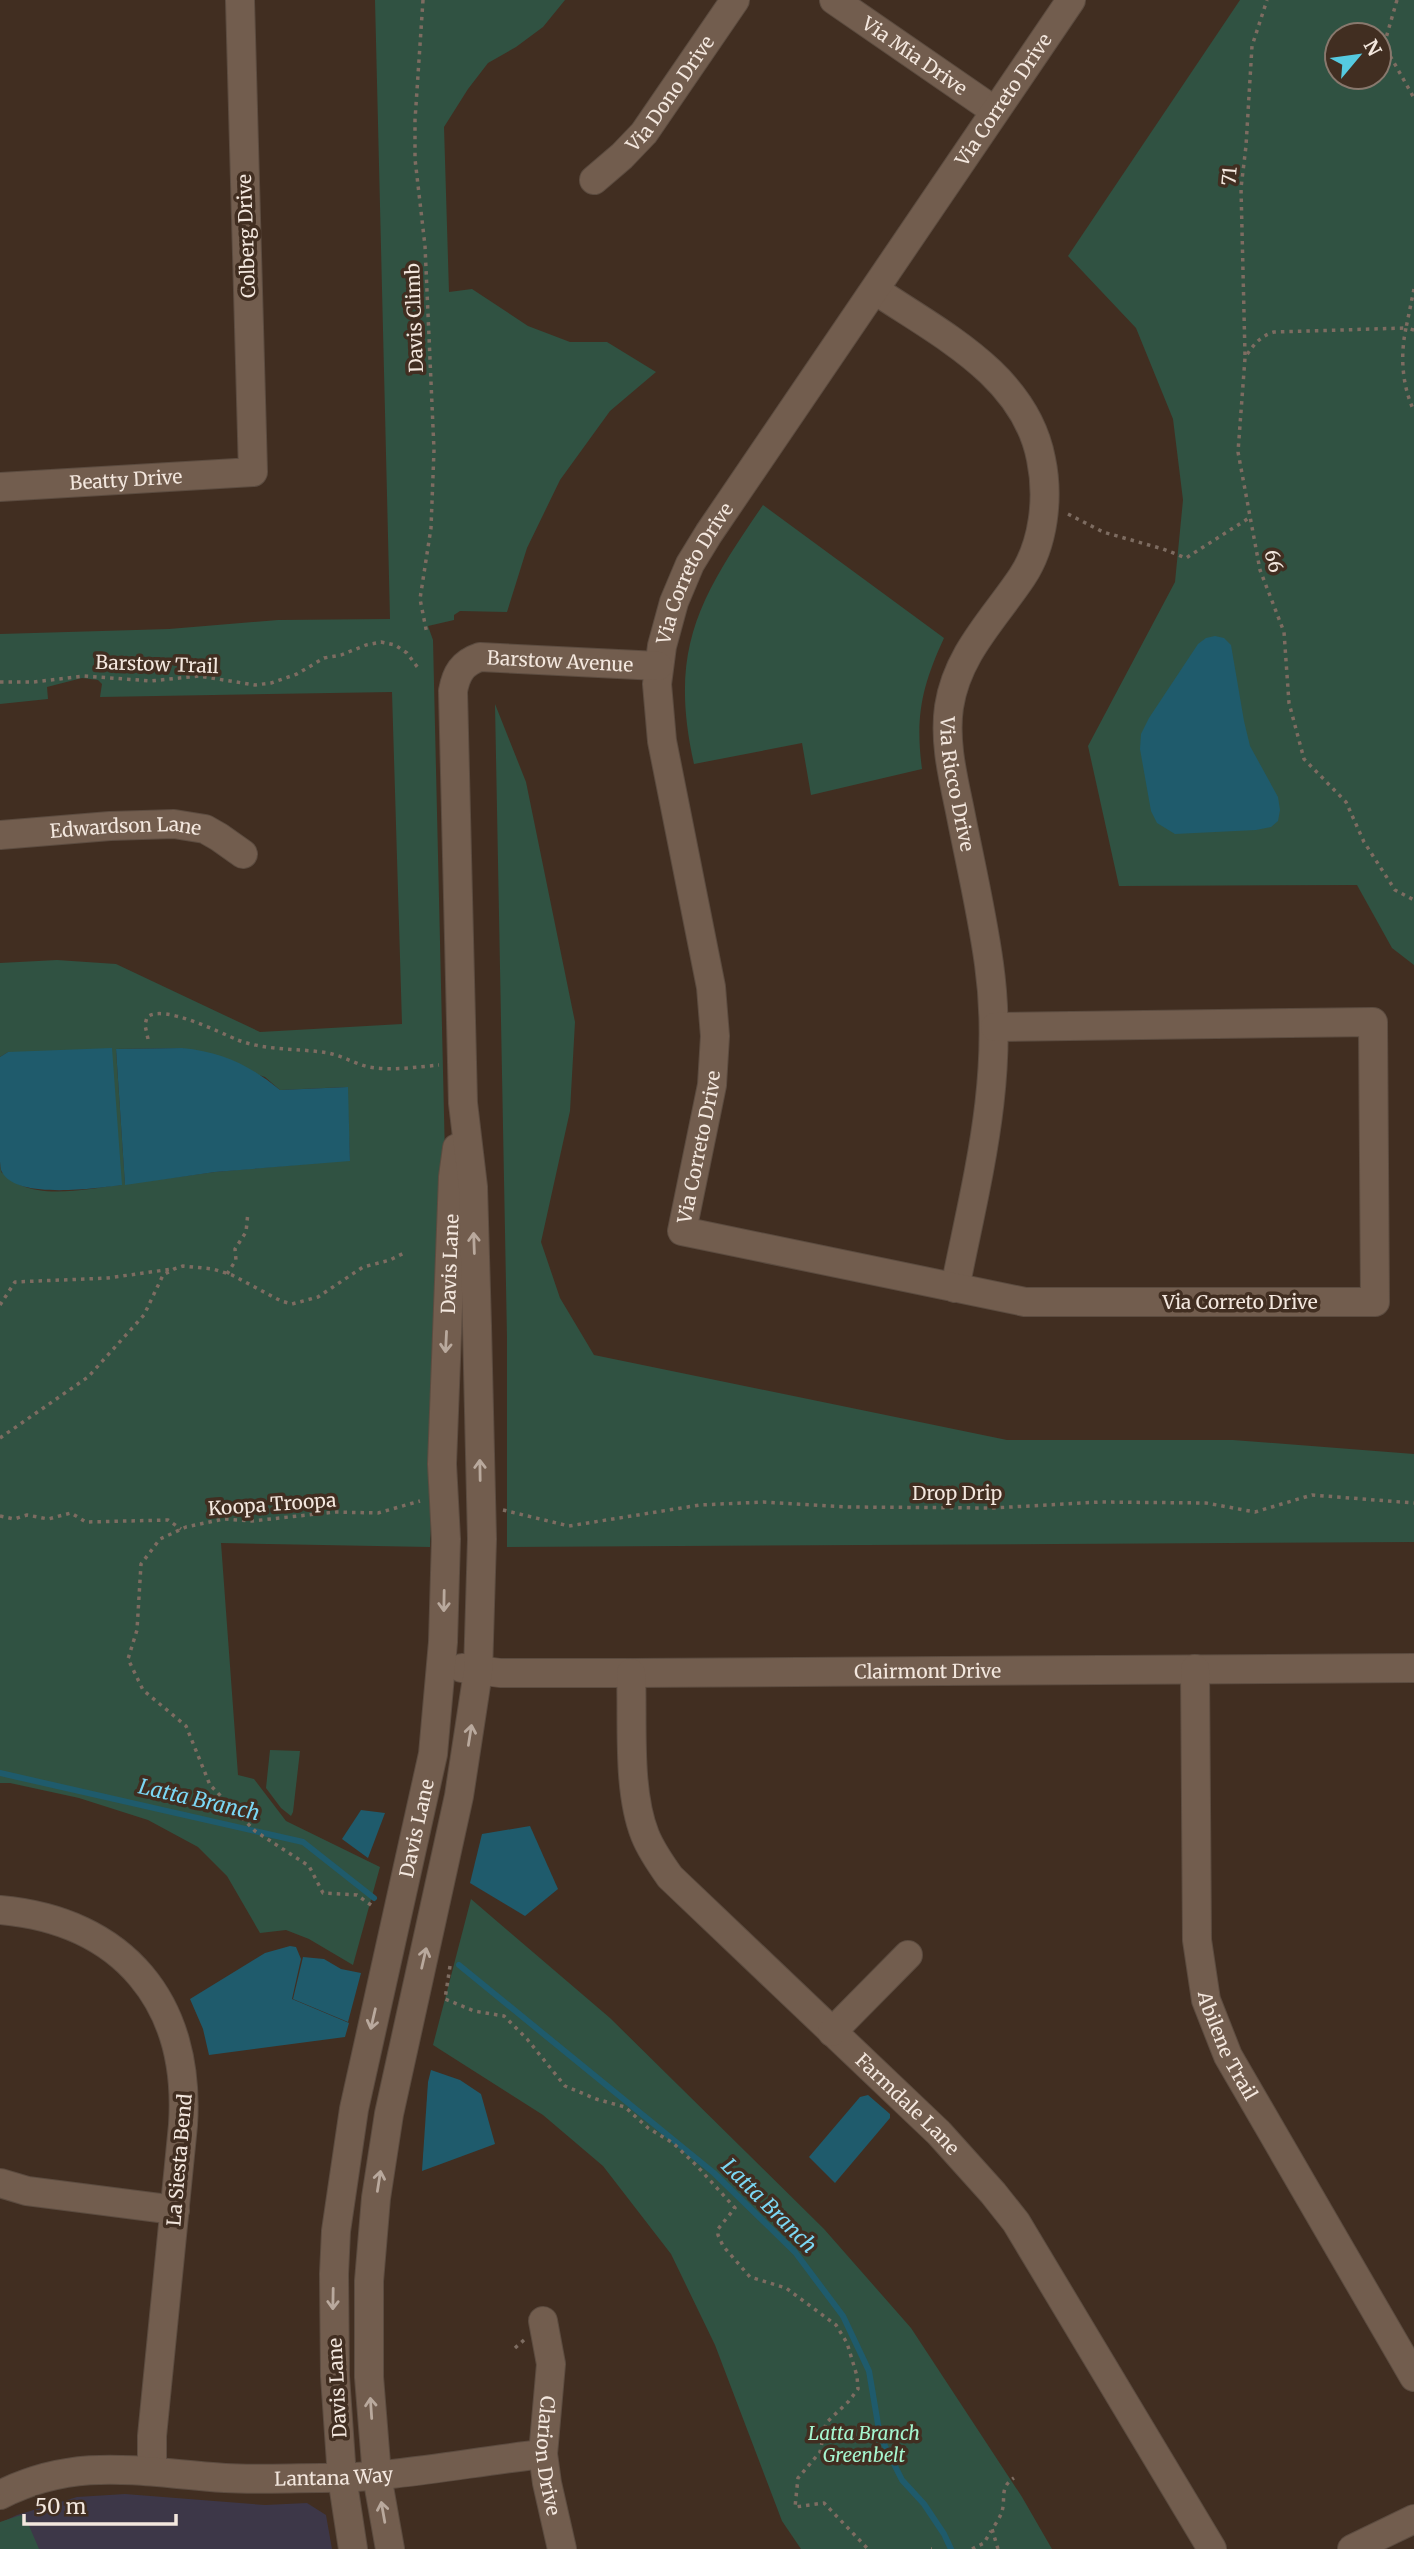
<svg xmlns="http://www.w3.org/2000/svg" width="1414" height="2549" font-family="Merriweather,serif">
<style>
.education{fill:#3d3748}
.green{fill:#305242;fill-rule:evenodd}
.water{fill:#1f5b6c}
.lines{fill:none;stroke-linecap:round;stroke-linejoin:round}
.stream{stroke:#1f5b6c;stroke-width:6}
.minor-casing{stroke:#5c4c40;stroke-width:30}
.path{stroke:#7d6c61;stroke-width:3.5;stroke-dasharray:3.5 5;stroke-linecap:butt}
.minor{stroke:#725d4e;stroke-width:28}
.oneway{stroke:#b9a99d}
.labels{text-anchor:middle;stroke-width:7;stroke-linejoin:round;paint-order:stroke}
.street-label{font-size:19px;fill:#f3e7de;stroke:#412e21}
.park-label{font-size:19px;font-style:italic;fill:#a5f6cf;stroke:#412e21}
.water-label{font-size:21px;font-style:italic;fill:#7bd7f4;stroke:#412e21}
</style>
<rect width="100%" height="100%" fill="#412e21"/>
<polygon class="education" points="125,2494 265,2505 307,2503 326,2515 332,2549 0,2549 0,2523 17,2515 77,2497"/>
<g class="green">
<path d="M375 0H565L543 27 516 47 488 63 468 89 444 127 449 292 472 289 528 326 570 342H607L656 372 610 411 560 480 527 548 507 612 460 611 454 615V620L428 626 433 640 445 1157 430 1547 221 1543 238 1775 254 1779 286 1821 380 1867 353 1965 309 1939 286 1930 260 1933 227 1876 198 1847 148 1820 79 1798 10 1783H0V1161L1 1172C7 1176 14 1182 20 1185 50 1198 90 1188 121 1185L8 1052 0 1057V963L57 960 116 964 260 1032 402 1024 392 692 100 697 102 684 98 680 82 678 47 687 48 699 0 704V634L169 629 278 620 390 619ZM182 1048 265 1077 280 1090 347 1087 350 1160 215 1172 125 1184 116 1049Z"/>
<path d="M1240 0H1414V965L1392 948 1357 885 1119 886 1088 746 1175 582 1183 500 1173 419 1136 328 1068 256ZM1337 35H1379V77H1337Z"/>
<path d="M763 505 944 638C922 686 915 716 922 769L811 795 802 743 694 764C668 648 700 597 763 505Z"/>
<polygon points="495,704 526,782 575,1022 570,1111 541,1242 560,1298 594,1355 1007,1440 1233,1440 1414,1454 1414,1542 507,1547 507,1338"/>
<polygon points="270,1750 300,1751 293,1812 291,1816 281,1808 266,1788"/>
<polygon points="471,1899 610,2018 824,2229 911,2328 1022,2497 1052,2549 801,2549 782,2521 715,2345 671,2254 603,2166 543,2115 433,2045"/>
<polygon points="21,2515 27,2521 39,2549 0,2549 0,2522"/>
</g>
<g class="water">
<polygon points="1215,636 1224,638 1231,645 1244,721 1250,746 1278,797 1280,810 1278,821 1271,827 1256,830 1175,834 1157,823 1151,811 1140,749 1141,734 1149,718 1198,644 1206,638"/>
<path d="M112 1048 122 1185C97 1188 16 1200 2 1172 1 1172 0 1162 0 1161V1057L8 1052Z"/>
<path d="M182 1048C223 1052 249 1065 280 1090L348 1087 350 1161 215 1172 125 1185 116 1049Z"/>
<polygon points="361,1810 385,1813 368,1858 342,1839"/>
<polygon points="530,1826 558,1889 525,1916 470,1883 482,1834"/>
<polygon points="290,1946 296,1947 301,1959 292,1999 349,2023 345,2037 209,2055 203,2029 190,1999 265,1953"/>
<polygon points="303,1957 324,1959 341,1969 361,1973 348,2022 293,1999"/>
<polygon points="431,2070 460,2080 481,2094 495,2144 422,2171 428,2082"/>
<polygon points="868,2095 890,2114 890,2118 835,2183 809,2157 860,2097"/>
</g>
<g class="lines">
<g class="stream">
<polyline points="0,1773 303,1842 374,1898"/>
<polyline points="459,1965 714,2173 795,2252 843,2316 869,2371 880,2436 902,2480 924,2504 944,2534 951,2549"/>
</g>
<defs>
<g id="minor">
<path id="s1" d="M834 0 995 111"/>
<path id="s2" d="M594 180 622 156 644 133 735 0"/>
<path id="s3" d="M875 290C940 334 1025 375 1041 459 1049 497 1044 544 1022 577 994 619 957 654 949 707 944 742 953 777 960 811 970 862 982 913 989 964 1005 1078 977 1178 955 1288"/>
<path id="s4" d="M0 487 253 472 240 0"/>
<path id="s5" d="M0 835 110 826 174 824 205 829 219 837 243 854"/>
<path id="s6" d="M995 1027 1373 1022 1375 1302H1025L682 1231 712 1085 715 1036 711 987 662 741 657 684 662 646 674 602 690 564 709 533 1071 0"/>
<path id="s7" d="M462 1668 500 1673H631L1414 1668"/>
<path id="s8" d="M1195 1669 1197 1940 1206 2000 1228 2056 1414 2377"/>
<path id="s9" d="M631 1673C633 1722 627 1790 645 1835 651 1850 660 1863 670 1877L939 2133 993 2193 1016 2222 1212 2549"/>
<path d="M0 1910C124 1921 191 2003 183 2125L152 2436V2471"/>
<polyline points="832,2032 908,1955"/>
<polyline points="0,2183 27,2191 175,2210"/>
<path id="s10" d="M543 2321 551 2364 543 2454 547 2483 562 2549"/>
<path id="s11" d="M0 2495C79 2455 143 2473 225 2478 257 2480 289 2478 321 2478 395 2478 469 2462 543 2454"/>
<path id="s12" d="M353 2549 342 2477 335 2376 334 2274 336 2231 354 2109 433 1754 443 1642 446 1539 442 1464 453 1177 457 1148"/>
<path id="s13" d="M390 2549 377 2476 369 2377V2281L376 2198 389 2114 459 1796 478 1672 482 1539 477 1326 473 1187 463 1103 453 691C456 674 462 663 480 657L658 666"/>
<polyline points="1352,2549 1414,2519"/>
</g>
</defs>
<use href="#minor" class="minor-casing"/>
<g class="path">
<polyline points="423,0 415,120 415,159 425,246 434,450 431,528 420,599 427,634"/>
<polyline points="1397,0 1384,45 1414,98"/>
<path d="M1414 289 1406 328 1274 332C1260 336 1253 345 1245 358L1238 452 1260 570 1284 632 1289 703 1304 759 1346 802 1364 842 1395 890 1414 900"/>
<path d="M1414 330 1406 328C1400 356 1402 385 1414 411"/>
<polyline points="1245,355 1241,188 1246,146 1252,46 1267,0"/>
<polyline points="1068,514 1103,532 1163,549 1186,558 1249,518"/>
<polyline points="0,682 34,682 84,676 151,681 199,676 255,685 271,683 297,674 324,658 341,655 366,645 381,642 395,645 407,653 418,668"/>
<path d="M148 1039 145 1025 147 1017C164 1004 218 1032 238 1040 266 1051 299 1048 328 1053 343 1056 355 1064 369 1067 392 1071 417 1067 439 1065"/>
<polyline points="227,1274 236,1260 235,1249 246,1232 248,1212"/>
<polyline points="0,1305 15,1282 108,1278 172,1269"/>
<polyline points="0,1438 88,1377 144,1315 163,1275 174,1269 183,1266 213,1269 232,1275 281,1301 292,1304 318,1297 363,1267 390,1260 404,1253"/>
<polyline points="503,1510 569,1526 700,1505 763,1502 849,1507 993,1508 1100,1502 1206,1503 1255,1512 1312,1495 1414,1503"/>
<polyline points="0,1516 14,1519 27,1515 48,1519 71,1513 86,1522 168,1520 181,1529"/>
<polyline points="371,1905 357,1895 323,1893 309,1866 255,1831 210,1785 186,1726 143,1690 128,1659 137,1630 141,1564 160,1539 186,1527 224,1519 252,1521 335,1512 378,1513 420,1501"/>
<polyline points="450,1966 445,1999 474,2011 504,2016 527,2039 565,2086 596,2099 625,2107 648,2128 673,2143 697,2166 735,2208 718,2229 718,2235 723,2246 750,2277 786,2288 836,2325 847,2343 857,2376 858,2389 849,2401 826,2423 820,2452 798,2478 795,2507 824,2503 868,2549"/>
<polyline points="515,2348 524,2340"/>
<polyline points="931,2549 932,2549"/>
<polyline points="972,2549 984,2543 991,2531"/>
<path d="M998 2549 992 2529C995 2525 999 2519 1001 2514 1007 2500 998 2488 1014 2478"/>
</g>
<use href="#minor" class="minor"/>
</g>
<defs><path id="oneway-shaft" d="M-6 0H5M1.5-3L5.5 0L1.5 3" fill="none" stroke-width="1.6" stroke-linecap="round" stroke-linejoin="round" transform="scale(1.75)"/></defs>
<g class="oneway">
<use href="#oneway-shaft" transform="translate(474 1243) rotate(-92)"/>
<use href="#oneway-shaft" transform="translate(446 1342) rotate(93)"/>
<use href="#oneway-shaft" transform="translate(480 1470) rotate(-91)"/>
<use href="#oneway-shaft" transform="translate(444 1601) rotate(91)"/>
<use href="#oneway-shaft" transform="translate(470 1735) rotate(-81)"/>
<use href="#oneway-shaft" transform="translate(424 1958) rotate(-77)"/>
<use href="#oneway-shaft" transform="translate(373 2019) rotate(103)"/>
<use href="#oneway-shaft" transform="translate(379 2181) rotate(-81)"/>
<use href="#oneway-shaft" transform="translate(333 2299) rotate(91)"/>
<use href="#oneway-shaft" transform="translate(371 2408) rotate(-94)"/>
<use href="#oneway-shaft" transform="translate(383 2512) rotate(-100)"/>
</g>
<g class="labels">
<g class="street-label">
<text dy="7" stroke="none"><textPath href="#s1" startOffset="98">Via Mia Drive</textPath></text>
<text dy="7" stroke="none"><textPath href="#s2" startOffset="116">Via Dono Drive</textPath></text>
<text dy="7" stroke="none"><textPath href="#s6" startOffset="2599">Via Correto Drive</textPath></text>
<text transform="translate(1229 176) rotate(-85)" y="7">71</text>
<text transform="translate(246 236) rotate(-92)" y="7">Colberg Drive</text>
<text transform="translate(414 318) rotate(-92)" y="7">Davis Climb</text>
<text dy="7" stroke="none"><textPath href="#s4" startOffset="126">Beatty Drive</textPath></text>
<text transform="translate(1274 561) rotate(75)" y="7">66</text>
<text dy="7" stroke="none"><textPath href="#s6" startOffset="2032">Via Correto Drive</textPath></text>
<text dy="7" stroke="none"><textPath href="#s13" startOffset="1997">Barstow Avenue</textPath></text>
<text transform="translate(157 664) rotate(2)" y="7">Barstow Trail</text>
<text dy="7" stroke="none"><textPath href="#s3" startOffset="595">Via Ricco Drive</textPath></text>
<text dy="7" stroke="none"><textPath href="#s5" startOffset="126">Edwardson Lane</textPath></text>
<text dy="7" stroke="none"><textPath href="#s6" startOffset="1444">Via Correto Drive</textPath></text>
<text dy="7" stroke="none"><textPath href="#s12" startOffset="1297">Davis Lane</textPath></text>
<text x="1240" y="1309">Via Correto Drive</text>
<text x="957" y="1500">Drop Drip</text>
<text transform="translate(272 1504) rotate(-4)" y="7">Koopa Troopa</text>
<text dy="7" stroke="none"><textPath href="#s7" startOffset="466">Clairmont Drive</textPath></text>
<text dy="7" stroke="none"><textPath href="#s12" startOffset="730">Davis Lane</textPath></text>
<text dy="7" stroke="none"><textPath href="#s8" startOffset="382">Abilene Trail</textPath></text>
<text dy="7" stroke="none"><textPath href="#s9" startOffset="541">Farmdale Lane</textPath></text>
<text transform="translate(179 2160) rotate(-85)" y="7">La Siesta Bend</text>
<text transform="translate(337 2388) rotate(-93)" y="7">Davis Lane</text>
<text dy="7" stroke="none"><textPath href="#s10" startOffset="136">Clarion Drive</textPath></text>
<text dy="7" stroke="none"><textPath href="#s11" startOffset="338">Lantana Way</textPath></text>
</g>
<g class="park-label">
<text x="864" y="2440">Latta Branch<tspan x="864" dy="22">Greenbelt</tspan></text>
</g>
<g class="water-label">
<text transform="translate(199 1800) rotate(13)" y="7">Latta Branch</text>
<text transform="translate(769 2206) rotate(45)" y="7">Latta Branch</text>
</g>
</g>
<g transform="translate(1358 56) rotate(61)"><circle r="33" fill="#412e21" stroke="#88786d" stroke-width="2"/>
<path d="M0-5L12 26L0 18L-12 26Z" fill="#55cae0"/>
<text y="-10" font-size="19" font-weight="bold" text-anchor="middle" fill="#f3e7de">N</text>
</g>
<path d="M24 2514v10h152v-10" fill="none" stroke="#f3e7de" stroke-width="3.5"/>
<text x="35" y="2514" font-size="21" fill="#f3e7de" stroke="#412e21" stroke-width="5" paint-order="stroke">50 m</text>
</svg>
